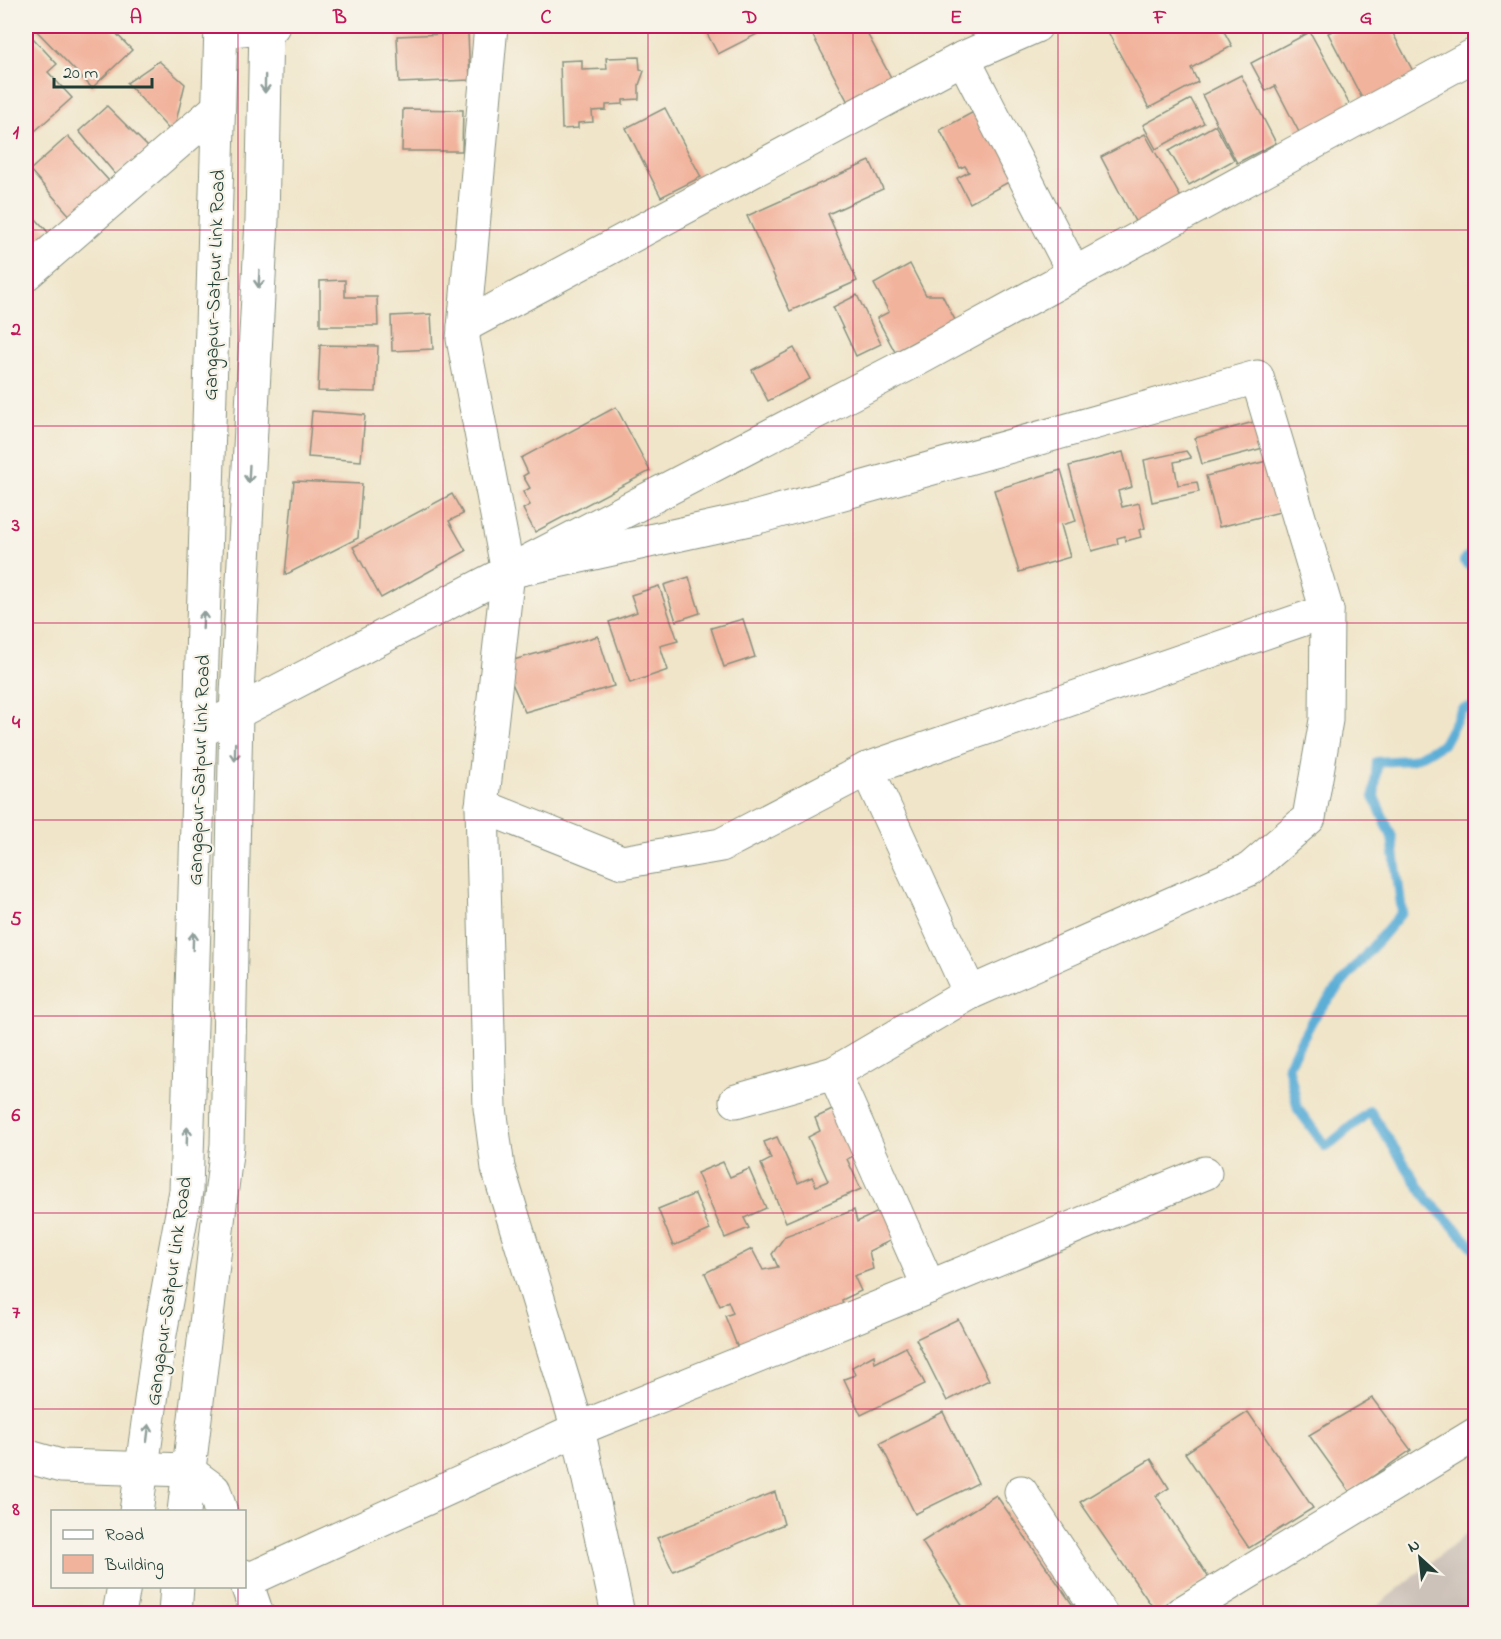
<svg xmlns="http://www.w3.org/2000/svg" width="1501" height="1639" font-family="'Indie Flower',sans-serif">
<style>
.industrial{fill:#cdc2b9}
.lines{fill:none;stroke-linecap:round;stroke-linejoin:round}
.stream{stroke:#5caed7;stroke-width:10}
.building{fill:#f2b39c}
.minor-casing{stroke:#88917e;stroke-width:35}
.major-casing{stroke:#88917e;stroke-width:35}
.minor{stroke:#fff;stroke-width:33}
.major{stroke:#fff;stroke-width:33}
.oneway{stroke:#8f9e9a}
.grid{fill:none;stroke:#c2185b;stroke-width:1.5;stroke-opacity:0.55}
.labels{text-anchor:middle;stroke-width:4.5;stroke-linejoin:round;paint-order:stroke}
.street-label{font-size:20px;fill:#1f3d34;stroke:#f7f3e8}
.neatline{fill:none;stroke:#c2185b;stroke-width:2}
.grid-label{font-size:20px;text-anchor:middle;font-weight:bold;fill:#c2185b}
</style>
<rect width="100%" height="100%" fill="#f7f3e8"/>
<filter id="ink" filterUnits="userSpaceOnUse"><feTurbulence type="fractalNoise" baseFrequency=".0167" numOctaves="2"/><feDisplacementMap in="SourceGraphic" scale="12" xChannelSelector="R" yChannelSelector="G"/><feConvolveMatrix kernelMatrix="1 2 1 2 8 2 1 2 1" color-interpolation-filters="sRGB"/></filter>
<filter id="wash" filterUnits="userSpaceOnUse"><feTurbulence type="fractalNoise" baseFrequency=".008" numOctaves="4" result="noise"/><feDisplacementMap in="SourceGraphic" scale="24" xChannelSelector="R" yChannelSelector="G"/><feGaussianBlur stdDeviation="1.35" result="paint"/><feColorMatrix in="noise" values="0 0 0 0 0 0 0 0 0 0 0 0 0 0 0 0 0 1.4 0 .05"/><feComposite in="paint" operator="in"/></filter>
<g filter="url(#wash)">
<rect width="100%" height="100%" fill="#f0e5c9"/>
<polygon class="industrial" points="1475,1527 1475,1613 1368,1613"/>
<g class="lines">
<g class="stream">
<polyline points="1476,548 1464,561 1476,571"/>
<polyline points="1476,706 1462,709 1443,744 1411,760 1377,762 1374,797 1392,837 1402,912 1315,1015 1288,1065 1298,1109 1326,1147 1370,1111 1428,1200 1476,1250"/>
</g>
</g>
<g id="blocks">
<g class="building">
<polygon points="32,26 109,26 132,50 92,88"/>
<polygon points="703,26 773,26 718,54"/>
<polygon points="825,26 863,26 894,83 850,106 813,36"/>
<polygon points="927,26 941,26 930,31"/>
<polygon points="1115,26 1221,26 1232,46 1191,68 1198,82 1149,108 1107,30"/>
<polygon points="1342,26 1389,26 1415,75 1364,102 1328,33"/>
<polygon points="1310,32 1352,109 1301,136 1275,86 1266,91 1251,63"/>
<polygon points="468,33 470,80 399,83 397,36"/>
<polygon points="32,37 57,64 48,72 72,98 35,131 26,121 26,43"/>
<polygon points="639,57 640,69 644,71 639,85 639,99 623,100 623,104 606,105 606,110 592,111 593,122 578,123 578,128 562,129 560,61 582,60 582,70 607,69 606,58"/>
<polygon points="159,61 185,84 173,134 127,83"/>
<polygon points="1241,75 1276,143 1237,163 1202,95"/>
<polygon points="1191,99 1204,123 1156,149 1143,125"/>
<polygon points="107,106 149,148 116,175 79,131"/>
<polygon points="665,108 701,177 661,197 626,128"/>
<polygon points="981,108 1018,177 970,203 957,178 969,172 965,166 960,168 940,130"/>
<polygon points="403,109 463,110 462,151 402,151"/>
<polygon points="1215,125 1234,160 1189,185 1169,151"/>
<polygon points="1145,134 1184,203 1139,229 1101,157"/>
<polygon points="68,136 110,182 71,217 30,170"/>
<polygon points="870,161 883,189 828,214 857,281 790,311 747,216"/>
<polygon points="26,208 55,240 26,262"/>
<polygon points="910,264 926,295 942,295 955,320 895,352 877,318 889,312 874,284"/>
<polygon points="345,280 345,297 377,297 378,326 320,326 320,281"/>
<polygon points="857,295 881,344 856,356 833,307"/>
<polygon points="431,314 433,349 392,351 391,316"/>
<polygon points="320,345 378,346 376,392 318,391"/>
<polygon points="794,348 810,379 768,401 752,370"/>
<polygon points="616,407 650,471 535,532 523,509 530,505 523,492 530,488 523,476 528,473 521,458"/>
<polygon points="312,411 365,415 361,461 308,457"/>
<polygon points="1261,420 1267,447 1202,464 1195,438"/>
<polygon points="1186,451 1191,458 1174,462 1178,485 1197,482 1199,492 1152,502 1144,460"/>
<polygon points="1123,452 1132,487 1118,491 1122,507 1139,503 1145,528 1139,530 1141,537 1126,541 1125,536 1117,538 1118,544 1092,551 1069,466"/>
<polygon points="1271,460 1284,511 1219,527 1206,476"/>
<polygon points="1061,470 1076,521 1061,525 1070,557 1019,572 994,490"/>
<polygon points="294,481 362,484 358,538 285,575"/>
<polygon points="452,494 463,514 449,521 466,551 381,598 353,547"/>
<polygon points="689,577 700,613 676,621 664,585"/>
<polygon points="659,586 678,641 660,646 668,670 630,683 609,622 637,612 631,595"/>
<polygon points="743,619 755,657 724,667 711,628"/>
<polygon points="598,636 614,686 525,712 503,663"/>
<polygon points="843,1105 864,1151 847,1159 861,1189 786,1222 761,1164 771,1159 764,1142 777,1137 798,1183 812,1177 816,1186 828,1181 808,1137 820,1131 815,1118"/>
<polygon points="723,1162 730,1177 749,1169 766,1208 744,1218 749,1228 725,1238 697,1173"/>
<polygon points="695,1194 710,1230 673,1246 658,1209"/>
<polygon points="887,1208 898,1237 869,1251 873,1269 854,1276 861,1291 842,1300 843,1308 739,1351 725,1316 733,1313 728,1301 720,1306 705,1273 752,1249 763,1270 778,1267 772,1254 785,1236 854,1210 857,1222"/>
<polygon points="958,1319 989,1380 947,1401 916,1339"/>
<polygon points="906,1347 925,1384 861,1415 844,1379 855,1375 852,1367 874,1355 875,1363"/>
<polygon points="1372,1398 1411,1450 1350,1492 1309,1435"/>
<polygon points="943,1412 978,1483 915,1514 880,1443"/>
<polygon points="1248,1412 1313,1508 1249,1548 1185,1453"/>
<polygon points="1151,1459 1169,1488 1156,1496 1209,1578 1156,1612 1080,1502"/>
<polygon points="775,1492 784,1524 673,1571 657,1538"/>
<polygon points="996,1495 1079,1614 968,1614 922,1542"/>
</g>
</g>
</g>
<g filter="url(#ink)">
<use href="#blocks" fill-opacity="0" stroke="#88917e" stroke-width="1.5"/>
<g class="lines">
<defs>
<g id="minor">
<polyline points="491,26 463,339 508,572 482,806 490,1108 498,1168 578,1429 618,1614"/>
<polyline points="221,31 273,26"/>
<polyline points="963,58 1074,273"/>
<polyline points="26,274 218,108"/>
<polyline points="464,326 963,58 1036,26"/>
<polyline points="199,732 918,359 1476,54"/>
<polyline points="482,806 622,862 721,845 867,769 1327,611 1257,377 754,518 508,572"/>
<polyline points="970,993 1250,869 1309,818 1326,720 1327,611"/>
<polyline points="834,1073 929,1287"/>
<polyline points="736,1101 834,1073 970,993 867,769"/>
<polyline points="26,1456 61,1466 187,1470 214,1490 221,1512"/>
<polyline points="1021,1492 1101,1614"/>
<polyline points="244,1576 257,1614"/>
<polyline points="246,1581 578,1429 929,1287 1205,1173"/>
<polyline points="1180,1614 1476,1434"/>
</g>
<g id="major">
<polyline points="136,1512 160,1334 186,1191 221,26"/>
<polyline points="184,1512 227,1145 236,713 262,220 266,26"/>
<polyline points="119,1614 124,1586"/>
<polyline points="175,1614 177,1586"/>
</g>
</defs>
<use href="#minor" class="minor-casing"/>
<use href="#major" class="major-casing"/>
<use href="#minor" class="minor"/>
<use href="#major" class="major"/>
</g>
<defs><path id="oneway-shaft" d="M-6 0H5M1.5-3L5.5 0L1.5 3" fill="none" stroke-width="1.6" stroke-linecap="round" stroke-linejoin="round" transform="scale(1.5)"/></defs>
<g class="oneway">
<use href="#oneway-shaft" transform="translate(265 84) rotate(91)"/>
<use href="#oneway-shaft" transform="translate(259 279) rotate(93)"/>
<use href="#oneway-shaft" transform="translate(249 474) rotate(93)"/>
<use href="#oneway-shaft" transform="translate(203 620) rotate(-88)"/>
<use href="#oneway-shaft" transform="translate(235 752) rotate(91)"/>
<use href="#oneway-shaft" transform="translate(193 941) rotate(-88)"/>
<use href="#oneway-shaft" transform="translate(187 1136) rotate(-88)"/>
<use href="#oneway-shaft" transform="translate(148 1433) rotate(-83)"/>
</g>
</g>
<path class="grid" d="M238 26V1512M443 26V1614M648 26V1614M853 26V1614M1058 26V1614M1263 26V1614M26 230H1476M26 426H1476M26 623H1476M26 820H1476M26 1016H1476M26 1213H1476M26 1409H1476M238 1586V1614"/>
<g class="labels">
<g class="street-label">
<text transform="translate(213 285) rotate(-88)" y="7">Gangapur-Satpur Link Road</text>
<text transform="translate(198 770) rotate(-88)" y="7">Gangapur-Satpur Link Road</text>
<text transform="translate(168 1291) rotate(-82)" y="7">Gangapur-Satpur Link Road</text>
</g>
</g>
<rect width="1501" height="1639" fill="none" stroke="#f7f3e8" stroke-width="66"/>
<rect x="51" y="1510" width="195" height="78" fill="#f7f3e8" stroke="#a1aaa0" stroke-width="1.5"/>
<rect x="63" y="1530" width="30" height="9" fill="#ffffff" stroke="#a1aaa0" stroke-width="1.5"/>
<text x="105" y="1540" font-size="18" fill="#1f3d34">Road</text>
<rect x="63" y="1555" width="30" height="18" fill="#f2b39c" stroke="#a1aaa0" stroke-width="1.5"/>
<text x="105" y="1570" font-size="18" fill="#1f3d34">Building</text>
<g transform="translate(1420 1558) rotate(333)" stroke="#f7f3e8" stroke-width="4.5" paint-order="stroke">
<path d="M0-4.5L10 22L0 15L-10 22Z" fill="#1f3d34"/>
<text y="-9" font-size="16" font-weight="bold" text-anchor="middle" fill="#1f3d34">N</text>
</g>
<path d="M54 78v9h98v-9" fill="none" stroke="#1f3d34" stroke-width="3"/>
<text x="63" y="78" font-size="18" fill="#1f3d34" stroke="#f7f3e8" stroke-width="4.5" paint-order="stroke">20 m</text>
<rect x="33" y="33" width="1435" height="1573" class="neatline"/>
<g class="grid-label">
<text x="136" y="23">A</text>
<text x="340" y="23">B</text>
<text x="546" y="23">C</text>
<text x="750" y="23">D</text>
<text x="956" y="23">E</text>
<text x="1160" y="23">F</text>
<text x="1366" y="23">G</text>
<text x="16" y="138">1</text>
<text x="16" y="335">2</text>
<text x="16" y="531">3</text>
<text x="16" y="728">4</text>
<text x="16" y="925">5</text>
<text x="16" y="1121">6</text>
<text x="16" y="1318">7</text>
<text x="16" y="1515">8</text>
</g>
</svg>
